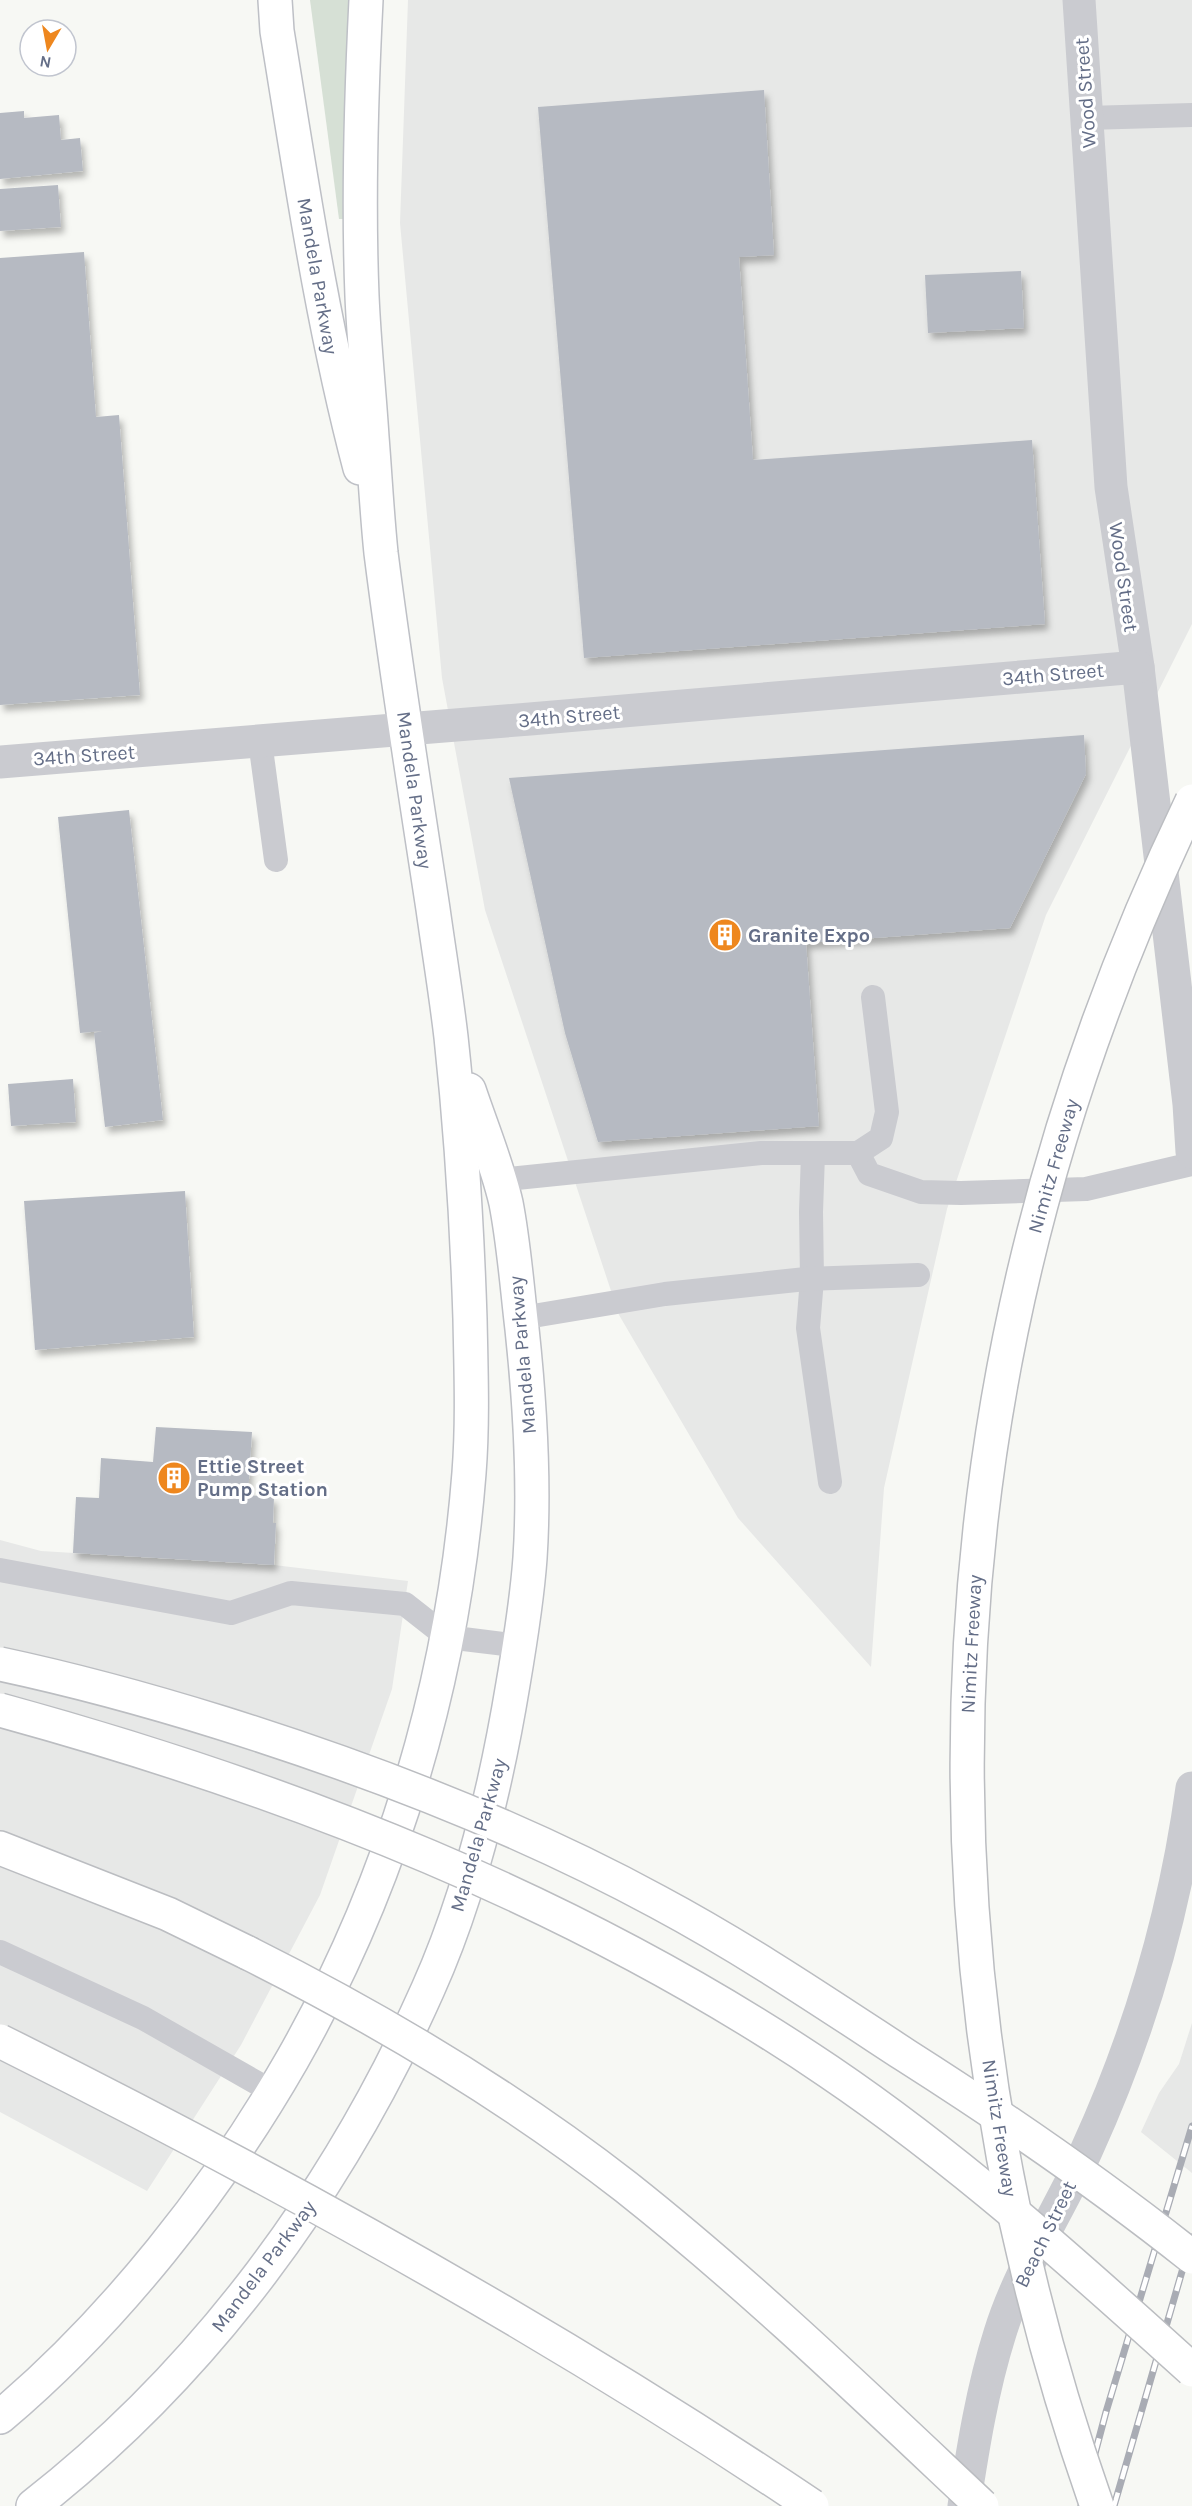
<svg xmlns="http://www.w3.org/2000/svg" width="1192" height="2506" font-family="Karla,sans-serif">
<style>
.built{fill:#e7e8e7}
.green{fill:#d6e0d5}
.building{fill:#b6bac2;filter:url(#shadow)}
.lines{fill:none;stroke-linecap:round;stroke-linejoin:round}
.secondary-casing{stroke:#bec0c6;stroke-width:36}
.motorway-casing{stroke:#bbbdc1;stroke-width:36}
.service{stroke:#cacbd0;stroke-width:24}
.minor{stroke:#cacbd0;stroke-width:33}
.secondary{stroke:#fff;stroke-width:33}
.motorway{stroke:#fff;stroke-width:33}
.rail-casing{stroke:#a9acb4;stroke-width:7}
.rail{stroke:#fff;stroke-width:4.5;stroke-dasharray:14;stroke-linecap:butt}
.motorway-bridge-casing{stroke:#bbbdc1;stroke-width:36;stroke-linecap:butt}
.motorway-bridge{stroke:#fff;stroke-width:33}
.labels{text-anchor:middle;stroke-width:6;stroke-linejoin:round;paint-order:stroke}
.street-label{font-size:20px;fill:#646e87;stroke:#fff}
.poi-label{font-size:20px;font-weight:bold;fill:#646e87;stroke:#fff;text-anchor:start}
</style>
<defs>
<filter id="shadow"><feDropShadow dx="3.5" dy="6" stdDeviation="3" flood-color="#0004"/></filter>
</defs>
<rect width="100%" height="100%" fill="#f7f8f4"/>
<g class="built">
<polygon points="408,0 1192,0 1192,624 1046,915 947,1209 884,1488 871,1667 738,1518 619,1315 485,910 442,678 400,223"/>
<polygon points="0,1540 41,1551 274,1565 408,1581 392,1689 320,1895 241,2045 147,2191 0,2112"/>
<polygon points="1192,2023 1192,2173 1141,2132 1159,2093 1179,2064"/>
</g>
<polygon class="green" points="310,0 356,0 349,219 339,219"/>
<g class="building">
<polygon points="764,90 774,255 739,257 753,460 1032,440 1045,624 584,658 538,107"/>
<polygon points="24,111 24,118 59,115 61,140 80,138 83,171 0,179 0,113"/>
<polygon points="58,185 61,227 0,231 0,189"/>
<polygon points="84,252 96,417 119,415 140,695 0,705 0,258"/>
<polygon points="1021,271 1024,328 928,333 925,275"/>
<polygon points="1084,735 1086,774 1010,928 806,943 819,1126 598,1142 565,1033 509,778"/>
<polygon points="129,810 163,1120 105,1127 94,1033 102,1031 80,1033 58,817"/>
<polygon points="73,1079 76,1122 11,1126 8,1084"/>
<polygon points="185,1191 194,1337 35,1350 24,1201"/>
<polygon points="156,1427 252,1432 248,1495 274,1497 273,1523 276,1523 274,1565 73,1553 76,1497 99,1498 101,1458 153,1462"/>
</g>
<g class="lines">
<defs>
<g id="secondary">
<path d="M275 0 277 31C301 178 322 324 360 468"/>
<path d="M0 2417C114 2321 218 2189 292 2060 394 1881 453 1679 469 1473 473 1422 471 1370 470 1319 467 1225 461 1130 451 1037 446 994 439 952 433 909 415 791 396 672 381 553 377 514 375 475 372 437 369 390 364 343 362 296 358 197 361 99 366 0"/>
<path d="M33 2506C206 2371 339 2189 428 1989 471 1893 496 1787 513 1684 520 1643 527 1600 530 1558 535 1482 530 1404 522 1329 517 1287 514 1244 506 1203 498 1167 481 1126 469 1090"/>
</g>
<polyline id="motorway" points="0,1848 168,1914 248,1953"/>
</defs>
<use href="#secondary" class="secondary-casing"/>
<use href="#motorway" class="motorway-casing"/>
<g class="service">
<polyline points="1087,118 1192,115"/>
<polyline points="260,741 276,860"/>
<polyline points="858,1153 869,1174 921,1192 961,1193 1086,1189 1192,1164"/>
<polyline points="813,1154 811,1212 812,1279 808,1328 830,1482"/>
<polyline points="498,1180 761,1153 858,1153 881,1138 887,1112 873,997"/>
<polyline points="521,1318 665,1294 806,1279 918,1275"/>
<polyline points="0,1570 231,1613 291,1593 405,1604 447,1637 520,1646"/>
<polyline points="0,1952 143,2018 273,2092"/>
</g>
<g class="minor">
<polyline points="1079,0 1111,487 1138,667 1189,1104 1192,1152"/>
<polyline points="0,762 530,719 1138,667"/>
<path d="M964 2506C973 2448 982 2390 1000 2333 1020 2268 1060 2210 1087 2149 1139 2035 1175 1912 1192 1788"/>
</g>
<use href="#secondary" class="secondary"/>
<use href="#motorway" class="motorway"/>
<defs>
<g id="rail">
<polyline points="1081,2506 1106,2412 1192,2126"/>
<polyline points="1114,2506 1192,2237"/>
</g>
</defs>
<use href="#rail" class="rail-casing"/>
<use href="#rail" class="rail"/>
<defs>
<g id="motorway-bridge">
<path d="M0 1664C75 1680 148 1700 222 1723 372 1770 520 1827 658 1902 744 1948 824 2002 905 2055 1004 2118 1100 2184 1192 2257"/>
<path d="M0 1710C292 1790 577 1901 828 2071 958 2159 1076 2265 1192 2370"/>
<path d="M248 1953C380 2019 509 2096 626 2187 751 2286 866 2397 982 2506"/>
<path d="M0 2041C279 2180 553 2332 812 2506"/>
<path d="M1097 2506C896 1935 929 1346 1192 801"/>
</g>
</defs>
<use href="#motorway-bridge" class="motorway-bridge-casing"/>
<use href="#motorway-bridge" class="motorway-bridge"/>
</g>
<defs>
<symbol id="building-disc" viewBox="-11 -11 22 22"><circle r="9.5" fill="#ee871e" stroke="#fff"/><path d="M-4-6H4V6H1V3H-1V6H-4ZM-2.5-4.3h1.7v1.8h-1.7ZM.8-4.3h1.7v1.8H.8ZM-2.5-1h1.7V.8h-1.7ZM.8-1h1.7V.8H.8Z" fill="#fff"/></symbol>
</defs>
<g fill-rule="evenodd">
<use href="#building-disc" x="706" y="916" width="38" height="38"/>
<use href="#building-disc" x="155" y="1459" width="38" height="38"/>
</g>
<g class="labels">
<g class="street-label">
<text transform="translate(1085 93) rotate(-94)" y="7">Wood Street</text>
<text transform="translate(318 276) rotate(80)" y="7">Mandela Parkway</text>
<text transform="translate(1124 577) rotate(82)" y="7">Wood Street</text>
<text transform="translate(1053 674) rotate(-5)" y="7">34th Street</text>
<text transform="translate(569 716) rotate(-5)" y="7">34th Street</text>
<text transform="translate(84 755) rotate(-4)" y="7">34th Street</text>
<text transform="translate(415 790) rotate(82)" y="7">Mandela Parkway</text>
<text transform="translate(1053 1166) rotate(-74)" y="7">Nimitz Freeway</text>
<text transform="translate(522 1355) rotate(-95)" y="7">Mandela Parkway</text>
<text transform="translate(971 1644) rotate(-87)" y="7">Nimitz Freeway</text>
<text transform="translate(478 1835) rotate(-74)" y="7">Mandela Parkway</text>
<text transform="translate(1000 2128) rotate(81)" y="7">Nimitz Freeway</text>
<text transform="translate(1045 2234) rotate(-64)" y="7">Beach Street</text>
<text transform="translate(263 2266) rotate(-53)" y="7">Mandela Parkway</text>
</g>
<g class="poi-label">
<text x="748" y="942">Granite Expo</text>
<text x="197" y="1473">Ettie Street<tspan x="197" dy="23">Pump Station</tspan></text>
</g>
</g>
<g transform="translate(48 48) rotate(190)"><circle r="28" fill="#ffffff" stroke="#c1c5cf" stroke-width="1.5"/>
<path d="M0-4.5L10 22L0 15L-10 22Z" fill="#ee871e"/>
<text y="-9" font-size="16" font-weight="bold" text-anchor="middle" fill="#646e87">N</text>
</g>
</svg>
